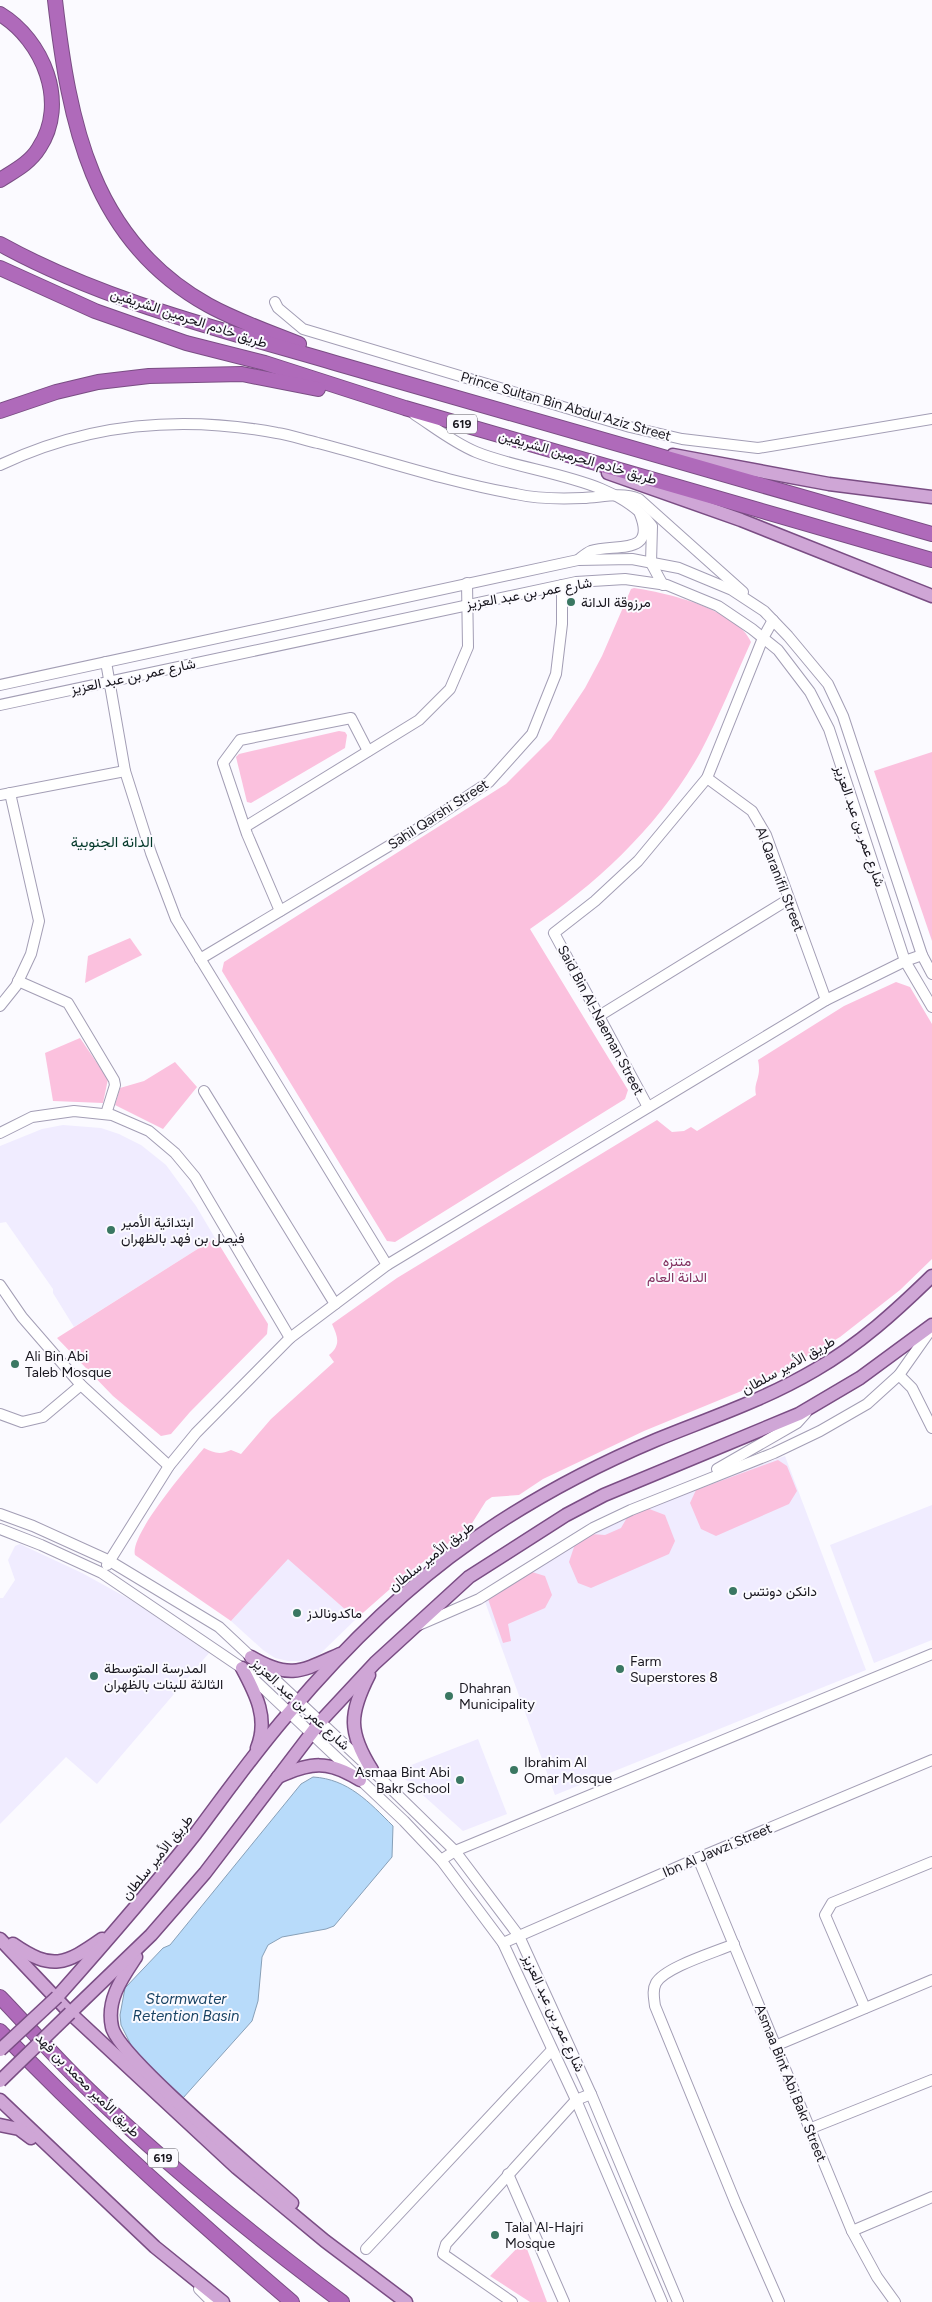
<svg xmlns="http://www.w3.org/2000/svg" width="932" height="2302" font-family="Figtree,Vazirmatn,sans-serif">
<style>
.built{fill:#f0ecff}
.green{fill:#fbc1de}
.water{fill:#b8dbfa;stroke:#88a0b8}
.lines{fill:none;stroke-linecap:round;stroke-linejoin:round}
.minor-casing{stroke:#a39eb5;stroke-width:12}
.major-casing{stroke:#7a4d84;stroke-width:15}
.highway-casing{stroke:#7a4d84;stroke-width:16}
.minor{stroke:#fff;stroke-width:10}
.major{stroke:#cfa6d6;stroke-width:12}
.highway{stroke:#af6aba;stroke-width:14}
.major-bridge-casing{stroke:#7a4d84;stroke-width:15;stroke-linecap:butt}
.major-bridge{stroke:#cfa6d6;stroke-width:12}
.poi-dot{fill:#3a7762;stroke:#fbfaff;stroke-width:2}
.labels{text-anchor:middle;stroke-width:4;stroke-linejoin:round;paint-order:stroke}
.shield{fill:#fbfaff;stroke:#5d5b62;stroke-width:1}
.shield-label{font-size:12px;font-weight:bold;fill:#19171f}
.street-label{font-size:14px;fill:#19171f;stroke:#fbfaff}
.poi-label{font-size:14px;fill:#19171f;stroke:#fbfaff;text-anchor:start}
.park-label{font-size:14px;fill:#833261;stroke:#fbfaff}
.neighbourhood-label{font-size:15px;fill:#023829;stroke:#fbfaff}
.water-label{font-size:15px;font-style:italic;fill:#184364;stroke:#fbfaff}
</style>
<rect width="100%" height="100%" fill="#fbfaff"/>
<g class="built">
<polygon points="63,1125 101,1128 119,1134 141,1145 166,1165 196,1206 215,1238 74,1327 53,1293 53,1289 6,1222 0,1223 0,1146 42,1129"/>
<polygon points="785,1456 866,1670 555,1795 484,1599 594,1531 644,1507"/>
<polygon points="932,1505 932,1640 874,1663 830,1545"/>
<polygon points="20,1544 82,1573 131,1600 209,1653 97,1784 66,1757 0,1824 0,1598 3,1598 15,1580 8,1560 15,1546"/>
<polygon points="288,1558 356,1619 319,1655 304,1661 288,1661 275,1658 263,1650 231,1621"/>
<polygon points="478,1739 507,1814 463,1831 396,1771"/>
</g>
<g class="green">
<path d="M634 588C665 592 738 610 751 642 734 679 719 717 700 753 660 825 598 883 530 929L628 1090 625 1099 395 1242 387 1241 222 971 224 962 506 784 551 739 585 688 602 656 631 589Z"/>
<polygon points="339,731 345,732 347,735 345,748 251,803 247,802 236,757 239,754"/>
<polygon points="932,752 932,941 874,771"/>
<polygon points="130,938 142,955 85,983 88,956"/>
<path d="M896 982 910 987 932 1024V1259L900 1290 840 1337 761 1383 644 1431 543 1479 519 1495 492 1497 486 1501 469 1528 407 1574 356 1619 288 1559 231 1621 135 1555C129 1535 189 1466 204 1448 214 1453 220 1455 231 1450L241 1454 271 1419 334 1362 329 1355C341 1345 338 1337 332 1324L397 1278 657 1120 672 1132 684 1131 691 1127 697 1131 756 1095C753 1082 762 1078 758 1060L844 1006Z"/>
<polygon points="80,1038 108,1079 103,1103 53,1101 45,1053"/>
<polygon points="175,1062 197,1087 163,1129 115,1105 120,1088 144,1081"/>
<polygon points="215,1238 268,1324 267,1334 190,1412 171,1434 161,1436 113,1396 57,1338"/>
<polygon points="778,1460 787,1466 797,1491 789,1504 716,1536 701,1529 690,1503 696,1490"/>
<polygon points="644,1507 665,1515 675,1541 669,1554 591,1588 578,1583 569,1562 575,1544 591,1534 605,1535 621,1528 628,1516"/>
<polygon points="532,1572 545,1576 552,1595 545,1608 508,1624 511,1641 503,1643 488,1599"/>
<polygon points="524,2241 547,2302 530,2302 490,2276"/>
</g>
<path class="water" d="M313 1777C348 1779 369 1802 393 1826L392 1857 334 1926 326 1929 282 1937 268 1945 262 1957 258 2001 252 2021 183 2098 135 2053 121 2025 120 2015 125 1988 163 1948 170 1945 301 1784Z"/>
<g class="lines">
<defs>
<g id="minor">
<polyline points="275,302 278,308 303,329 630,427 682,439 758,448 932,419"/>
<path d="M414 414C434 427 454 443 476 452 529 474 617 476 652 526L651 563 663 585"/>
<path d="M0 465C88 423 182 415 277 433 291 435 304 440 318 443 384 460 448 482 516 494 538 499 561 499 583 498 603 497 621 492 639 499L743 592"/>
<path d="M578 560C582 557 586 553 591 551 613 543 657 557 640 514"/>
<polyline points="106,662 125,771 151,853 176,919 387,1265"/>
<polyline points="0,685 578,560 632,559 679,568 732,590 764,611 788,636 828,684 843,716 922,955 932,974"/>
<polyline points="0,705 576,582 625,579 667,585 718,606 752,629 778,650 810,692 829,729 905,961 932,1007"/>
<polyline points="707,778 752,811 766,835 826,1000"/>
<polyline points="0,795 125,771"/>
<polyline points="245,827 419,720 450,689 468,647 467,583"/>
<polyline points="280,911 247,834 223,763 240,740 351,718 368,751"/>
<polyline points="200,959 424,825 489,782 532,734 556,674 562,624 562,585"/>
<polyline points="18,981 68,1003 114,1080 115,1085 106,1114"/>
<polyline points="0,1006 16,986 31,954 39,921 10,793"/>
<polyline points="599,1016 789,899"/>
<polyline points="204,1091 335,1304"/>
<polyline points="648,1107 554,933 595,901 638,861 707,778 763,638 773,620"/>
<polyline points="0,1133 32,1117 74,1111 112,1115 149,1131 175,1153 195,1177 290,1338"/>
<polyline points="0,1285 22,1317 81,1385 169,1466"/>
<polyline points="899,1375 912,1388 932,1428"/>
<polyline points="0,1414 22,1422 43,1417 81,1385"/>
<polyline points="717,1469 797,1423 806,1413"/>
<polyline points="0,1514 33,1526 108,1560 219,1627 376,1774 455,1851 519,1936 591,2094 678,2302"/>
<polyline points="0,1529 41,1545 102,1573 242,1668 404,1821 441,1860 503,1943 576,2100 662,2302"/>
<polyline points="107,1565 169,1466 196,1433 290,1338 387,1265 826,1000 905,961 922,955"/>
<polyline points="419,1625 479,1599 593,1528 631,1510 774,1453 820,1431 867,1404 899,1375 932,1328"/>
<polyline points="698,1858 852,2231 877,2277 895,2302"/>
<polyline points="441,1860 455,1851 932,1654"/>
<polyline points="503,1943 698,1858 932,1760"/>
<path d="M734 1944C716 1952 665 1967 656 1983 652 1990 654 1998 655 2006L736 2204 779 2302"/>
<polyline points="865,2008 825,1915 832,1903 932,1862"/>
<polyline points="775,2046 932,1980"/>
<polyline points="809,2129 932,2080"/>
<polyline points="508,2174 564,2302"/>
<polyline points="852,2231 932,2197"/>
<polyline points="366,2249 551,2051"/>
<polyline points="199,2289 212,2302"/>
<polyline points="512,2302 443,2254 446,2244 576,2100 591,2094"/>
</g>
<g id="major">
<polyline points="673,455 829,484 932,497"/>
<polyline points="608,473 741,520 932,596"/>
<path d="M251 1657C290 1680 302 1671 340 1654"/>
<path d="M242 1668C256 1694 269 1719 257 1748"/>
<path d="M369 1675C349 1714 348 1732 372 1770"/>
<path d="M278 1777C311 1762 328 1760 360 1780"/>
<polyline points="0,1939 70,2013 237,2168 325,2241 406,2302"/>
<path d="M13 1944C52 1971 65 1965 102 1939"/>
<path d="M136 1957C122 1978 106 2000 112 2027 118 2057 261 2175 292 2203"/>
<path d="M57 1997C105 1943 152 1889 196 1833 226 1793 255 1752 288 1714 343 1649 404 1588 473 1540 530 1500 592 1467 656 1440 710 1418 764 1400 815 1370 859 1345 896 1311 932 1276"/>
<polyline points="70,2013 151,1935 205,1873 320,1722 375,1663 469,1577 566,1515 604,1495 799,1414 860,1378 932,1325"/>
<polyline points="0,2100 155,2247 223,2302"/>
<polyline points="0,2125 19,2129 31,2138"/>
</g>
<g id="highway">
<path d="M55 0C69 122 91 240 208 305 237 321 269 332 299 344"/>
<path d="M0 14C43 40 69 103 39 148 30 163 14 171 0 180"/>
<path d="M0 244C105 302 227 331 342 365 538 423 735 478 932 534"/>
<polyline points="0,268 95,311 186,343 265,363 405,408 932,560"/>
<polyline points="0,411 56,392 98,382 149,376 242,374 318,389"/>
<path d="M0 1997C30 2028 58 2061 89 2090 168 2167 254 2236 342 2302"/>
<path d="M0 2031C92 2127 191 2216 292 2302"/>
</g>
</defs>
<use href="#minor" class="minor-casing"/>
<use href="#major" class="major-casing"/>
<use href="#highway" class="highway-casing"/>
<use href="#minor" class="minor"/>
<use href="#major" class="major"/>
<use href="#highway" class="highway"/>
<defs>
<g id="major-bridge">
<polyline points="0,2050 57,1997"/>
<polyline points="0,2081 70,2013"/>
</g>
</defs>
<use href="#major-bridge" class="major-bridge-casing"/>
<use href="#major-bridge" class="major-bridge"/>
</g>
<g class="poi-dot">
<circle cx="571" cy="602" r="5"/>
<circle cx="111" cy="1230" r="5"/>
<circle cx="15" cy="1364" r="5"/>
<circle cx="733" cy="1591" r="5"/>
<circle cx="297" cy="1613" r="5"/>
<circle cx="620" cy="1669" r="5"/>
<circle cx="94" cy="1676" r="5"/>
<circle cx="449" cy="1696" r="5"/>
<circle cx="514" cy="1770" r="5"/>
<circle cx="460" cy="1780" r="5"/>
<circle cx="495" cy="2235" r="5"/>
</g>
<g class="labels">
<g class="shield">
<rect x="447" y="414.5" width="30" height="19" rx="4"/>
<rect x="148" y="2148.5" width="30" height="19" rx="4"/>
</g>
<g class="shield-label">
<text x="462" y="428">619</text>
<text x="163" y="2162">619</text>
</g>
<g class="street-label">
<text transform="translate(189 318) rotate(18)" y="5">طريق خادم الحرمين الشريفين</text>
<text transform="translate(566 406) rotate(16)" y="5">Prince Sultan Bin Abdul Aziz Street</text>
<text transform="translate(578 457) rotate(16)" y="5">طريق خادم الحرمين الشريفين</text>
<text transform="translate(529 593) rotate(-10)" y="5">شارع عمر بن عبد العزيز</text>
<text transform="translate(133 676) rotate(-12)" y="5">شارع عمر بن عبد العزيز</text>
<text transform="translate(438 814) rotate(-33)" y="5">Sahil Qarshi Street</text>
<text transform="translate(860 826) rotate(71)" y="5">شارع عمر بن عبد العزيز</text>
<text transform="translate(780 879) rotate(69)" y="5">Al Qaranifil Street</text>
<text transform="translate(601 1020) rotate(62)" y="5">Said Bin Al-Naeman Street</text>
<text transform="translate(788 1365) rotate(-29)" y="5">طريق الأمير سلطان</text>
<text transform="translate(431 1556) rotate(-38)" y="5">طريق الأمير سلطان</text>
<text transform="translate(301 1704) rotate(43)" y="5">شارع عمر بن عبد العزيز</text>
<text transform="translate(717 1850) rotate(-23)" y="5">Ibn Al Jawzi Street</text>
<text transform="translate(157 1857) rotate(-51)" y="5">طريق الأمير سلطان</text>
<text transform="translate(554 2013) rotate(65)" y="5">شارع عمر بن عبد العزيز</text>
<text transform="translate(791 2083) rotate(68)" y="5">Asmaa Bint Abi Bakr Street</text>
<text transform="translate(88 2085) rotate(45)" y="5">طريق الأمير محمد بن فهد</text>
</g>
<g class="poi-label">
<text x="581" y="607">مرزوقة الدانة</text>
<text x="121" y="1227">ابتدائية الأمير<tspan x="121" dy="16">فيصل بن فهد بالظهران</tspan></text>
<text x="25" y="1361">Ali Bin Abi<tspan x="25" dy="16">Taleb Mosque</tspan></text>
<text x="743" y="1596">دانكن دونتس</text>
<text x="307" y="1618">ماكدونالدز</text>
<text x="630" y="1666">Farm<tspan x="630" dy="16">Superstores 8</tspan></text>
<text x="104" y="1673">المدرسة المتوسطة<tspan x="104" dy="16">الثالثة للبنات بالظهران</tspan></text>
<text x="459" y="1693">Dhahran<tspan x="459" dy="16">Municipality</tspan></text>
<text x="524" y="1767">Ibrahim Al<tspan x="524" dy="16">Omar Mosque</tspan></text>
<text x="450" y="1777" text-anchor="end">Asmaa Bint Abi<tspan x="450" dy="16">Bakr School</tspan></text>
<text x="505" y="2232">Talal Al-Hajri<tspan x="505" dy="16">Mosque</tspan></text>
</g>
<g class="park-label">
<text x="677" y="1266">متنزه<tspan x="677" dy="16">الدانة العام</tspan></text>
</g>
<g class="neighbourhood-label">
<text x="112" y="847">الدانة الجنوبية</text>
</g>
<g class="water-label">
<text x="186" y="2004">Stormwater<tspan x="186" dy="17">Retention Basin</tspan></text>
</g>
</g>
</svg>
